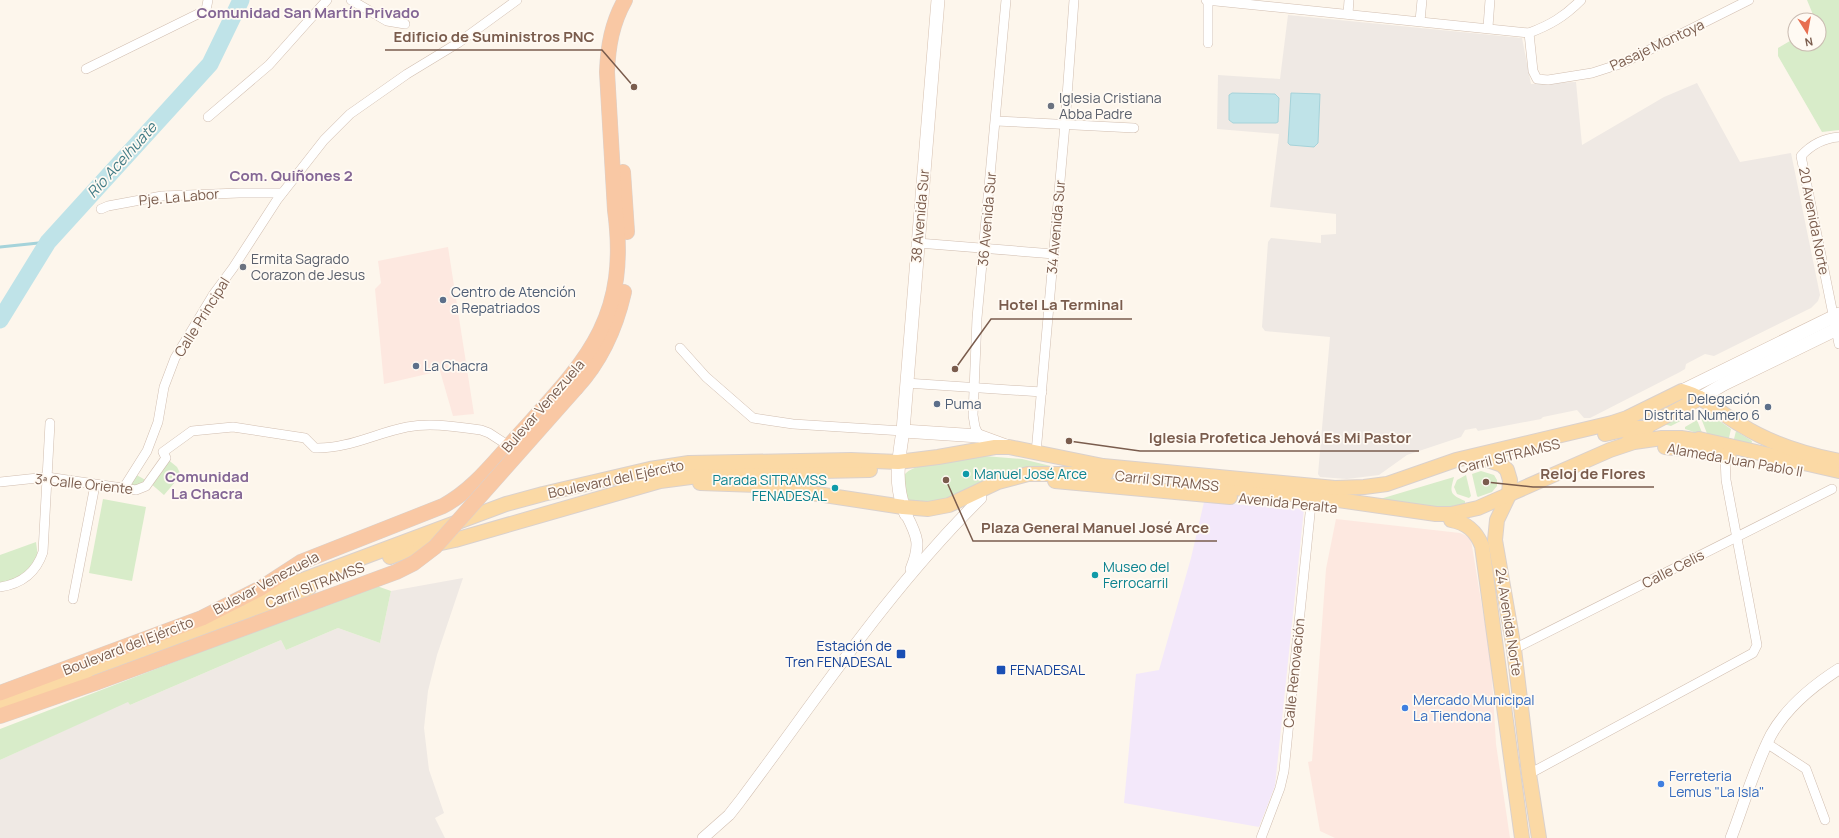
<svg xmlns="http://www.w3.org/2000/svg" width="1839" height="838" font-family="Manrope,sans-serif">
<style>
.commercial{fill:#fde8e0}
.industrial{fill:#efe9e4}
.education{fill:#f3e8fa}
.green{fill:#d8ecc9}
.water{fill:#bfe3e8;stroke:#a5d3da}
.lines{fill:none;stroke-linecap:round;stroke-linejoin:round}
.stream{stroke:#a5d3da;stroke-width:3}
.river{stroke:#bfe3e8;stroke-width:17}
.minor-casing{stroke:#d1beb0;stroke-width:10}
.tertiary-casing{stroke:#d1beb0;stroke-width:12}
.secondary-casing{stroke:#d6c0b0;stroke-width:14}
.primary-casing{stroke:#dad1cd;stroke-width:16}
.trunk-casing{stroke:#dad1cd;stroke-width:16}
.minor{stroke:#fff;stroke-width:9}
.tertiary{stroke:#fff;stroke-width:11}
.secondary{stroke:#fff;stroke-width:13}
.primary{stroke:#fbd9a5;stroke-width:14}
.trunk{stroke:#f9c8a4;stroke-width:15}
.trunk-bridge-casing{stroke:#dad1cd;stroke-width:16;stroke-linecap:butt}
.trunk-bridge{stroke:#f9c8a4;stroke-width:15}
.worship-dot{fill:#6b7280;stroke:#fffaf3;stroke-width:1.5}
.service-dot{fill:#5c6f8a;stroke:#fffaf3;stroke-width:1.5}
.culture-dot{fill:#0f9aa8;stroke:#fffaf3;stroke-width:1.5}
.transit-dot{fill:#1a4fb4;stroke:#fffaf3;stroke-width:1.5}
.shop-dot{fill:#3f7fe0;stroke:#fffaf3;stroke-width:1.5}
.labels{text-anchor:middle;stroke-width:3.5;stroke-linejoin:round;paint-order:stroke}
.street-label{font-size:14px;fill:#7a5c4d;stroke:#fffaf3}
.worship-label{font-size:14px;fill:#5b616d;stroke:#fffaf3;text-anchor:start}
.service-label{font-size:14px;fill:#4e5e75;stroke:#fffaf3;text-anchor:start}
.culture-label{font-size:14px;fill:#0d838f;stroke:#fffaf3;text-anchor:start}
.transit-label{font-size:14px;fill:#164399;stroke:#fffaf3;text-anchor:end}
.shop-label{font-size:14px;fill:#366cbe;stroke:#fffaf3;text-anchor:start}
.neighbourhood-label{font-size:15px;font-weight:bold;fill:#846695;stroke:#fffaf3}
.water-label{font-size:15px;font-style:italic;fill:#437c86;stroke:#fffaf3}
.leader{fill:none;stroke:#7a5c4d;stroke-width:1.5}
.callout-dot{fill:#7a5c4d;stroke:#fffaf3;stroke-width:1.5}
.callout-label{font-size:15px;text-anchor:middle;font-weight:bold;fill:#7a5c4d;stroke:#fffaf3;stroke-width:3.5;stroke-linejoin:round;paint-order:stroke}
</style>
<rect width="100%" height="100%" fill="#fdf6ec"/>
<g class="commercial">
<polygon points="448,247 474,414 453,416 440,371 384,384 375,289 381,283 378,261"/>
<polygon points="1336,519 1460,533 1465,535 1471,540 1491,661 1496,744 1510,838 1335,838 1320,831 1308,762 1312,761 1326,569"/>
</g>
<g class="industrial">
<polygon points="1288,15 1522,38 1531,84 1576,82 1582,145 1664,97 1697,83 1740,162 1791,153 1820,295 1818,301 1811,308 1714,356 1705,354 1686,364 1685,369 1680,372 1590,418 1584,418 1577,410 1543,417 1541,419 1478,431 1476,428 1465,430 1461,437 1407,455 1379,475 1347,479 1320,477 1318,474 1330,337 1265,331 1262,327 1268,242 1271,238 1321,243 1321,235 1336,234 1336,214 1270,207 1279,134 1217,129 1218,75 1280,79"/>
<polygon points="463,578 437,655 428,691 424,728 429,770 444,813 435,818 445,838 0,838 0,760 128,701 130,705 281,640 286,650 338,628 380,643 391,591"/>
</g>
<polygon class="education" points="1204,502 1304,509 1275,786 1259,827 1124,803 1136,674 1159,670 1191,558"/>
<g class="green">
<polygon points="1807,0 1839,0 1839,130 1822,132 1778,56 1778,48 1795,38 1795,44 1819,44 1819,20 1812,20 1814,17"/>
<polygon points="1677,401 1677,403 1644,422 1628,422"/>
<polygon points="1689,411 1690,416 1671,426 1663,424"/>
<polygon points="1708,415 1711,415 1731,429 1728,442 1708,436 1701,418"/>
<polygon points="1697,420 1703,435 1685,429 1685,427"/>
<polygon points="1736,431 1752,441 1751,447 1733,443"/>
<path d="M984 456 1022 459 1063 469 945 504 912 502C907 499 903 493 902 487 901 483 903 476 906 473 917 462 968 458 984 456Z"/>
<polygon points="166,458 177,467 181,475 164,495 149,482 123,489 133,473 149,482"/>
<polygon points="1481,471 1494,475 1497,480 1497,486 1492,492 1478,497 1477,496 1472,474"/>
<polygon points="1466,475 1471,496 1469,498 1457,494 1454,487 1457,480"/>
<path d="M1454 477C1450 492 1449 494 1465 501V504L1434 509 1380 499Z"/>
<polygon points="103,499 146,507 132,581 89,573"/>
<polygon points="36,542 38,557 31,573 0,587 0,555"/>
<polygon points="374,585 391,591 380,643 338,628 286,650 281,640 130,705 128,702 0,760 0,729"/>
</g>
<g class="water">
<polygon points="1232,93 1275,94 1279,98 1278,122 1276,123 1233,123 1229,120 1229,95"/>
<polygon points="1291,93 1320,94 1318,143 1314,147 1290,145 1288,143"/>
</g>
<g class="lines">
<polyline class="stream" points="0,247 48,242"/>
<polyline class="river" points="0,320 48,242 210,64 241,0"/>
<defs>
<g id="minor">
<polyline points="351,0 387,21 405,24"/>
<path d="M1206 0 1529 33C1550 25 1564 17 1581 0"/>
<polyline points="1208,0 1208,43"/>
<polyline points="1348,14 1349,0"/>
<polyline points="1420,21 1422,0"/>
<polyline points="1488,27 1490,0"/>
<polyline points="1529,33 1533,71 1537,79 1548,80 1592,73 1623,63 1749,0"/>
<polyline points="86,69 206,10 208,0"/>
<polyline points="208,117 269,65 327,0"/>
<polyline points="996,121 1134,128"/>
<path d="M1839 137C1825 138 1811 145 1801 156L1839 344"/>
<polyline points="101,209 108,206 162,196 239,193 282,193"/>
<polyline points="918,243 1054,254"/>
<polyline points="680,348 706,377 753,418 793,424 903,431"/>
<polyline points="906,383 1042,392"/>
<polyline points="979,436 975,427 973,415 977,318 1006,0"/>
<polyline points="1036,453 1065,124 1074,0"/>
<path d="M0 482 47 477 136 490 146 486 166 458 163 452 192 431 233 427 305 438 315 448C348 449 376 433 407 427 431 422 458 427 481 430L489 433 509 446"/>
<polyline points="123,489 147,451 158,422 164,387 175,358 213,295 233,268 277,200 324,140 350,114 407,74 458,43 517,0"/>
<path d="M0 587C21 584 36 573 43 552L50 423"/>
<polyline points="73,599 95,485"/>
<polyline points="1514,649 1832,489"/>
<polyline points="1768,744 1806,769 1825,820"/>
<polyline points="1529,774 1753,653 1757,645 1726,480 1725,456"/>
<polyline points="1261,838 1280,788 1284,771 1311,504"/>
</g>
<g id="tertiary">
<path d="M906 514C918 537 921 545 911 569"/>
<path d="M703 838 729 815 740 801C818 697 888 590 981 498"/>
<path d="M1731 838C1744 804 1754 768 1771 735 1786 708 1814 685 1839 669"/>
</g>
<g id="secondary">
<polyline points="1682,391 1839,314"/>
<polyline points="1700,398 1724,384 1839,328"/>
<polyline points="903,431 979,436 1009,447"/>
<path d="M906 514C894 485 898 462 903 431L938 0"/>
</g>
<g id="primary">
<polyline points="1605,434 1632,428 1647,428"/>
<polyline points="1699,439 1839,471"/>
<polyline points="1628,442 1649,425 1700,398"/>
<polyline points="1665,447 1693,450 1729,457"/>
<polyline points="1476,456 1502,465 1507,470 1510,480 1509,495 1497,520 1495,540 1514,649 1529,774 1539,838"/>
<polyline points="1055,481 1230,497"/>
<polyline points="700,483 758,485 903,507 928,509 949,505 998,482 1028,474 1106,474"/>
<polyline points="1215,486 1310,496 1436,514 1451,514 1478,508 1610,450 1634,442 1662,438 1681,438 1707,442"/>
<path d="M1451 520C1467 523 1476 531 1482 546L1522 838"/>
<polyline points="390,557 409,550 455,540 660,481 721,473 870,470"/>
<path d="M249 600 506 504 543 494 650 469 689 463 851 460 898 462 938 457 995 447H1009L1103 466 1335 488 1364 487 1387 484 1456 460 1612 423 1627 418 1682 391C1705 397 1721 414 1741 425 1771 444 1804 454 1839 461"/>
<polyline points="0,706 309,588"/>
</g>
<g id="trunk">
<polyline points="623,172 627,232"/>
<path d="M576 388C601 361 616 327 624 292"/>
<path d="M0 693 202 618 261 588 301 562 443 506C473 490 493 463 516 438 585 362 630 321 615 210L607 72C608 46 612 23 625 0"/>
<polyline points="0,716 95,683"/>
</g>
</defs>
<use href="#minor" class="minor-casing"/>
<use href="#tertiary" class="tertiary-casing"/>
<use href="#secondary" class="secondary-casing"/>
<use href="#primary" class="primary-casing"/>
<use href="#trunk" class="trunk-casing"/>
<use href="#minor" class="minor"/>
<use href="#tertiary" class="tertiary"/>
<use href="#secondary" class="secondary"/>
<use href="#primary" class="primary"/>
<use href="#trunk" class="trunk"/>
<defs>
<polyline id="trunk-bridge" points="95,683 396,572 414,563 435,547 576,388"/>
</defs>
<use href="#trunk-bridge" class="trunk-bridge-casing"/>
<use href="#trunk-bridge" class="trunk-bridge"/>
</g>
<g class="worship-dot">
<circle cx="1051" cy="106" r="4"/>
<circle cx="243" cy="267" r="4"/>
</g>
<g class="service-dot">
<circle cx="443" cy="300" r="4"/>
<circle cx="416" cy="366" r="4"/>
<circle cx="937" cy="404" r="4"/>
<circle cx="1768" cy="407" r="4"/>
</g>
<g class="culture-dot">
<circle cx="966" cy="474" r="4"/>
<circle cx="835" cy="488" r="4"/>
<circle cx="1095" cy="575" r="4"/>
</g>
<g class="transit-dot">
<rect x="896" y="649" width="10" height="10" rx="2"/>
<rect x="996" y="665" width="10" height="10" rx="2"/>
</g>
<g class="shop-dot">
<circle cx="1405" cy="708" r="4"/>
<circle cx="1661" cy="784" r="4"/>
</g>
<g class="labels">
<g class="street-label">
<text transform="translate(1657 45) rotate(-25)" y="5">Pasaje Montoya</text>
<text transform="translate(179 197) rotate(-5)" y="5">Pje. La Labor</text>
<text transform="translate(920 216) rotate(-85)" y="5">38 Avenida Sur</text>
<text transform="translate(987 219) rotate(-85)" y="5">36 Avenida Sur</text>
<text transform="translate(1814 221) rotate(79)" y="5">20 Avenida Norte</text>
<text transform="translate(1056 227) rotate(-85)" y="5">34 Avenida Sur</text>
<text transform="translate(202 317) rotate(-58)" y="5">Calle Principal</text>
<text transform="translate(543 406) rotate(-49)" y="5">Bulevar Venezuela</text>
<text transform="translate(1509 456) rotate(-14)" y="5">Carril SITRAMSS</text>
<text transform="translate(1735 460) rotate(10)" y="5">Alameda Juan Pablo II</text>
<text transform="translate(616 479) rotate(-12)" y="5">Boulevard del Ejército</text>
<text transform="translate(1167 481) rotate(6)" y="5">Carril SITRAMSS</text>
<text transform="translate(84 484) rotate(6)" y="5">3ª Calle Oriente</text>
<text transform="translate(1288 503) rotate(6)" y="5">Avenida Peralta</text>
<text transform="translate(1673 569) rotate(-27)" y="5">Calle Celis</text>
<text transform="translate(266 583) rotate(-28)" y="5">Bulevar Venezuela</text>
<text transform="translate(315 585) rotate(-21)" y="5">Carril SITRAMSS</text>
<text transform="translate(1509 622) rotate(81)" y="5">24 Avenida Norte</text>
<text transform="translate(128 646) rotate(-21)" y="5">Boulevard del Ejército</text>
<text transform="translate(1294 673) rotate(-84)" y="5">Calle Renovación</text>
</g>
<g class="worship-label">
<text x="1059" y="103">Iglesia Cristiana<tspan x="1059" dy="16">Abba Padre</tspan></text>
<text x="251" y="264">Ermita Sagrado<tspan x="251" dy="16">Corazon de Jesus</tspan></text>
</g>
<g class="service-label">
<text x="451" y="297">Centro de Atención<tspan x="451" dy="16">a Repatriados</tspan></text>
<text x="424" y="371">La Chacra</text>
<text x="1760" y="404" text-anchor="end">Delegación<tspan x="1760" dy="16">Distrital Numero 6</tspan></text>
<text x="945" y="409">Puma</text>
</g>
<g class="culture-label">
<text x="974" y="479">Manuel José Arce</text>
<text x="827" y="485" text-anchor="end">Parada SITRAMSS<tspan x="827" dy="16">FENADESAL</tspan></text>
<text x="1103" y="572">Museo del<tspan x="1103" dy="16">Ferrocarril</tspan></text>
</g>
<g class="transit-label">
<text x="892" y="651">Estación de<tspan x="892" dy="16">Tren FENADESAL</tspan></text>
<text x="1010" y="675" text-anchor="start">FENADESAL</text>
</g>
<g class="shop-label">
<text x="1413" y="705">Mercado Municipal<tspan x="1413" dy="16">La Tiendona</tspan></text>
<text x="1669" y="781">Ferreteria<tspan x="1669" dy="16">Lemus "La Isla"</tspan></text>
</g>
<g class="neighbourhood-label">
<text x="308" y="18">Comunidad San Martín Privado</text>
<text x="291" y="181">Com. Quiñones 2</text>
<text x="207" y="482">Comunidad<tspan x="207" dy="17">La Chacra</tspan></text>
</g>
<g class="water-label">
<text transform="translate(122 160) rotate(-48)" y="5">Río Acelhuate</text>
</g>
</g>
<path class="leader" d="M634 87L602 50H385M955 369L991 319H1132M1069 441L1140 451H1419M1486 482L1533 487H1654M946 480L973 541H1217"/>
<g class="callout-dot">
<circle cx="634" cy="87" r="4"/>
<circle cx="955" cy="369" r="4"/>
<circle cx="1069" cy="441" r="4"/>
<circle cx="1486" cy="482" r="4"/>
<circle cx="946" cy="480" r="4"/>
</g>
<g class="callout-label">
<text x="494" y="42">Edificio de Suministros PNC</text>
<text x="1061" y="310">Hotel La Terminal</text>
<text x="1280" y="443">Iglesia Profetica Jehová Es Mi Pastor</text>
<text x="1593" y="479">Reloj de Flores</text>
<text x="1095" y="533">Plaza General Manuel José Arce</text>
</g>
<g transform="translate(1807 32) rotate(169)"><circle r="19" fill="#fffaf3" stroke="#cabbb1"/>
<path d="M0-3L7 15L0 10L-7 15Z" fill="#e76f51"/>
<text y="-6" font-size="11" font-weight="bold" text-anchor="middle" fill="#7a5c4d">N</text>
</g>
</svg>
